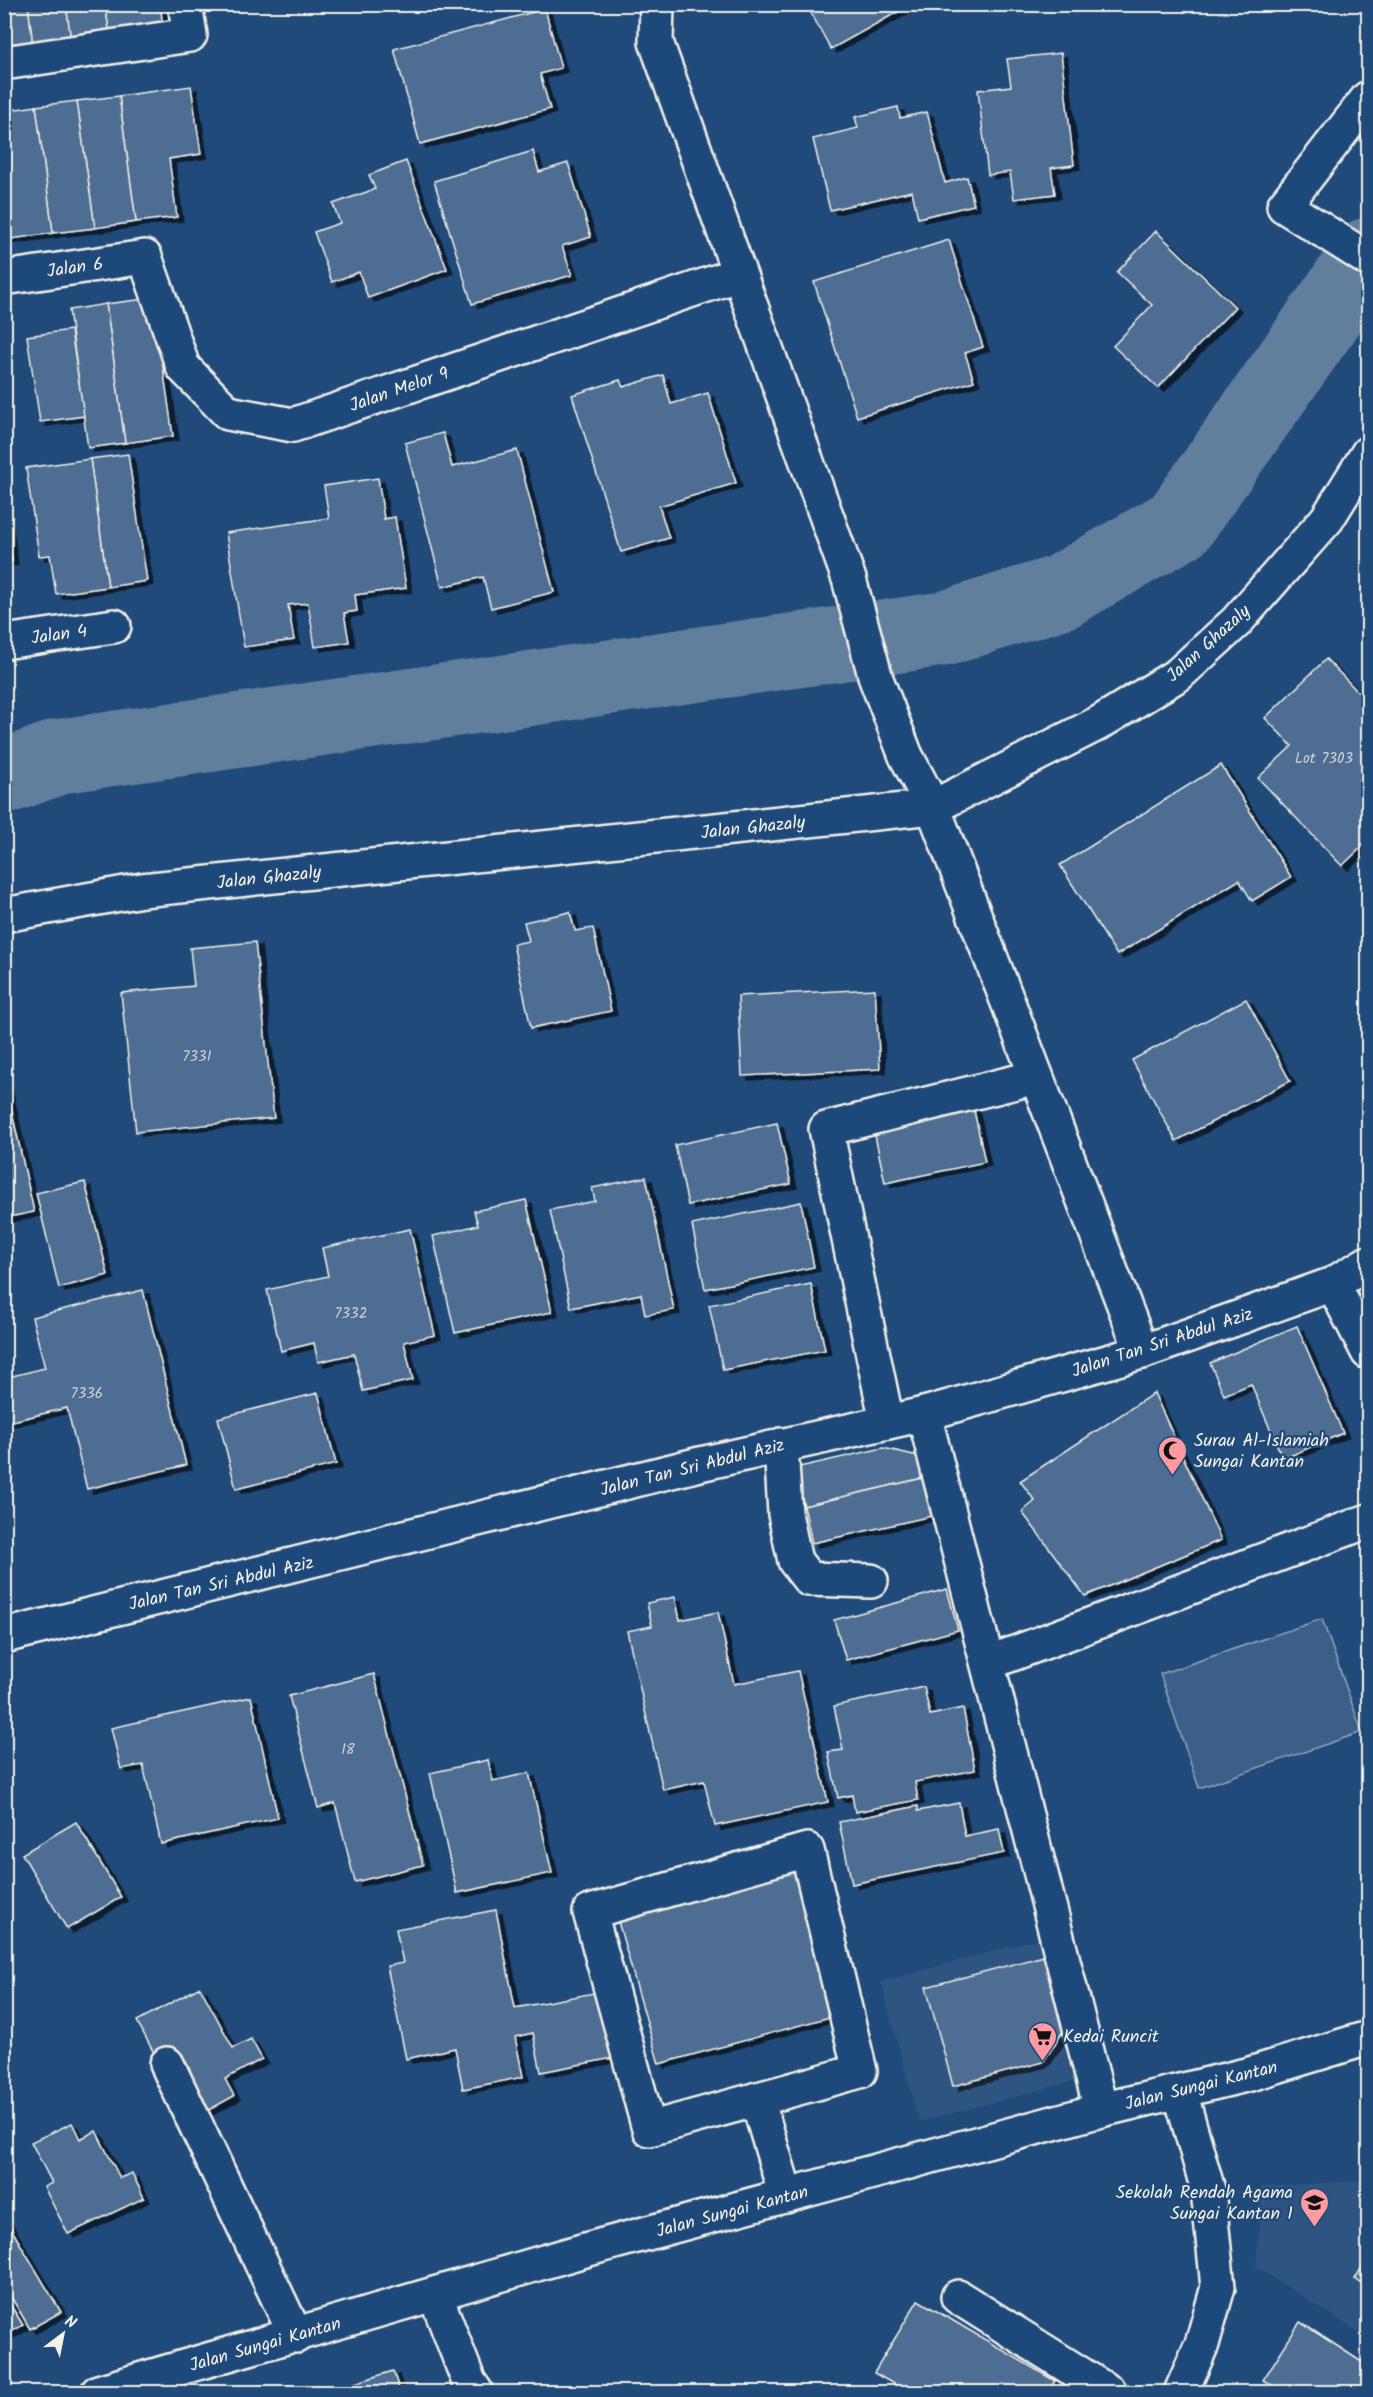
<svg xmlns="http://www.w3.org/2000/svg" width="1373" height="2397" font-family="Kalam,sans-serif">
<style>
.built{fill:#2d5581}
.green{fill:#3a5f88;stroke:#97a8b8;stroke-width:1.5}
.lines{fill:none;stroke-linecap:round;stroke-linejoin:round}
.river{stroke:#627e9d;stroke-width:75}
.building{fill:#4d6e92;stroke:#f4f1e8;stroke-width:1.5;filter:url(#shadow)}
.minor-casing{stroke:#f4f1e8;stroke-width:38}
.major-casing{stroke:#f4f1e8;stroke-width:38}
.minor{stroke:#1f4a7a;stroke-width:33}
.major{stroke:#1f4a7a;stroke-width:33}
.labels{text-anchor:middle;stroke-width:4.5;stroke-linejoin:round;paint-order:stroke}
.number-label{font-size:15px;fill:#cad0d2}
.street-label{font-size:18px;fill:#f4f1e8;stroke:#1f4a7a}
.poi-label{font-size:18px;fill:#f4f1e8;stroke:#1f4a7a;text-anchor:start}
</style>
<defs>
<filter id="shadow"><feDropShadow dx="6" dy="4" stdDeviation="0" flood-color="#0009"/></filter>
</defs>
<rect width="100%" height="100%" fill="#1f4a7a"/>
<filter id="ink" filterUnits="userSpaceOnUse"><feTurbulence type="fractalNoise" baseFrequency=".0167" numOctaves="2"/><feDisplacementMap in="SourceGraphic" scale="12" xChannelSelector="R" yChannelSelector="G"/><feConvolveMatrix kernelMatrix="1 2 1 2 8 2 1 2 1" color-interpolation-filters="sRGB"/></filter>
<g filter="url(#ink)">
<g class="built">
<polygon points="1040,1938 1078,2080 919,2122 881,1982"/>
<polygon points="1368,2180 1368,2338 1256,2267 1262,2187"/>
</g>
<polygon class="green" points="1322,1619 1362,1732 1199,1788 1160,1674"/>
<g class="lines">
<polyline class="river" points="4,777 61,756 943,629 1061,592 1179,524 1368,255"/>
</g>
<g class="building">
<polygon points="4,4 28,4 33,45 4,49"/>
<polygon points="28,4 66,4 71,40 33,45"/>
<polygon points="66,4 105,4 110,35 71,40"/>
<polygon points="105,4 160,4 163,27 110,35"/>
<polygon points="806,4 912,4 831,49"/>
<polygon points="545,9 561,68 540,74 550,109 420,144 394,49"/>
<polygon points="1061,53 1074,165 1051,168 1055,194 1014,199 1010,172 988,175 978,90 1011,86 1007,59"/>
<polygon points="191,86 201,154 169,159 177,217 136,222 119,96"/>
<polygon points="119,96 136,222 95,228 77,101"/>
<polygon points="77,101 95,228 53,233 36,106"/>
<polygon points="36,106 53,233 4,240 4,111"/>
<polygon points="898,107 900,118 927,112 945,183 967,177 974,205 918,218 912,191 830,210 813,139 858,128 855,117"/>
<polygon points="533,151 539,172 568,163 591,237 562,246 572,275 472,304 434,181"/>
<polygon points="406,161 447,269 368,298 359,272 332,282 314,232 340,223 333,204 375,189 369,175"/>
<polygon points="1156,231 1235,307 1158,388 1113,346 1152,305 1117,272"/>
<polygon points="949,240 983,347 965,353 974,381 857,417 814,282"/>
<polygon points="153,298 173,436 125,443 106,304"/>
<polygon points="106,304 125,443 88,448 69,310"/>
<polygon points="71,330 84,416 40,422 27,336"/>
<polygon points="663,375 671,404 708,393 736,483 659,506 669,538 621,552 572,395 620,380 623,387"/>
<polygon points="443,433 452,467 517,450 554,592 491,608 483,577 442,587 405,443"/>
<polygon points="128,454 147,581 108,587 90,459"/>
<polygon points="90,459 108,587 56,594 50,555 39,556 26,468"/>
<polygon points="378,478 384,519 395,517 406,588 355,595 357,611 344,613 349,642 315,647 308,603 288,605 294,640 244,647 226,533 329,518 324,486"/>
<polygon points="4,507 12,561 4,562"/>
<polygon points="1326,659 1363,697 1368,692 1368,770 1360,779 1368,788 1368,841 1342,866 1258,778 1292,746 1265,718"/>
<polygon points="1221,765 1291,877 1252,901 1239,880 1117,955 1060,865"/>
<polygon points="570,912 575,931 593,928 611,1011 531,1028 513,944 529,941 524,922"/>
<polygon points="255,942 274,1118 136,1132 121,993 194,986 190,948"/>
<polygon points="875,989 880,1069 742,1076 738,996"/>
<polygon points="1246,999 1290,1081 1176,1141 1132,1060"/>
<polygon points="4,1076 34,1212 4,1218"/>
<polygon points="972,1101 985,1162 885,1183 872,1121"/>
<polygon points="777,1123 791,1184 688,1205 675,1145"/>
<polygon points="646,1177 674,1310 645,1315 641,1294 571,1308 550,1210 595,1201 592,1188"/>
<polygon points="85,1182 108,1275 59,1288 36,1193"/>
<polygon points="526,1200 552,1312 455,1333 433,1236 478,1225 474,1211"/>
<polygon points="801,1202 814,1267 705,1289 692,1225"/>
<polygon points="410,1229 435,1335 404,1342 413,1380 363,1391 354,1354 318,1362 314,1343 281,1351 267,1290 328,1276 322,1248"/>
<polygon points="811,1284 825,1350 723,1370 709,1305"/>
<polygon points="143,1290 186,1465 87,1489 67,1408 4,1423 4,1378 45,1368 32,1317"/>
<polygon points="1297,1326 1343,1433 1283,1459 1251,1384 1224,1395 1210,1363"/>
<polygon points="318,1393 336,1464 236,1489 218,1418"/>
<polygon points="1154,1393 1221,1540 1085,1596 1022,1512 1035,1501 1020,1481"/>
<polygon points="883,1448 918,1456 923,1478 804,1506 795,1468"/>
<polygon points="923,1478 932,1516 812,1543 804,1506"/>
<polygon points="947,1589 958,1630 846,1660 834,1620"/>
<polygon points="675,1597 680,1620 718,1612 734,1684 798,1671 828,1802 715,1826 704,1781 663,1790 627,1631 652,1626 647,1603"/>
<polygon points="374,1674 423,1865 355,1882 335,1803 318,1808 289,1696"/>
<polygon points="924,1687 930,1715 963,1708 975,1770 915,1782 918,1800 855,1812 852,1795 838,1798 828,1752 843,1750 834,1706"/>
<polygon points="251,1697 278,1818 161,1844 143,1765 121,1769 111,1728"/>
<polygon points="488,1760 493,1781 529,1773 552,1873 457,1893 430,1773"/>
<polygon points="959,1803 965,1836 999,1829 1004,1853 852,1884 839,1822 918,1806 918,1811"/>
<polygon points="76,1822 121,1897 67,1929 22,1854"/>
<polygon points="796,1869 837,2015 659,2064 617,1918"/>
<polygon points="496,1910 515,2008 599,1992 613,2058 541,2072 533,2033 515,2037 523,2077 463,2089 455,2048 406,2059 387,1966 403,1963 396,1929"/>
<polygon points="1044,1956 1064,2030 1043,2062 953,2086 926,1987"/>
<polygon points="200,1987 233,2048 251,2039 262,2059 225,2079 234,2096 207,2111 180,2102 137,2021"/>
<polygon points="72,2123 80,2139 96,2131 120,2178 132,2173 144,2198 68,2234 44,2187 52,2183 31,2142"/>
<polygon points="4,2217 61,2312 30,2329 4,2285"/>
<polygon points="1368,2257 1368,2287 1355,2279"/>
<polygon points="4,2295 23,2325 4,2336"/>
<polygon points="918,2300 1055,2381 1048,2392 908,2392 874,2373"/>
<polygon points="1300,2322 1368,2366 1368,2392 1283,2392 1263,2380"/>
<polygon points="393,2371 400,2392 326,2392"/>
</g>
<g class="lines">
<defs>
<g id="minor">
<polyline points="657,4 656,42 849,579 876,679 906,756 933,807 1142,1352"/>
<polyline points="4,63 190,35 185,4"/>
<polyline points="1368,98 1284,206 1368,259"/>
<polyline points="4,278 145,257 183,367 228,413 293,425 739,274"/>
<polyline points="4,642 114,626"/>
<polyline points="4,915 142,890 933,807 1099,723 1179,674 1236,622 1327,519 1368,453"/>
<polyline points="1333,1284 1368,1352"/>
<polyline points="924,1414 1101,2110"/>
<polyline points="887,1422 826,1129 1036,1077"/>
<polyline points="781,1445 785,1514 795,1561 809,1579 871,1581"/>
<polyline points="4,1636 700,1464 924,1414 1142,1352 1333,1284 1368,1263"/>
<polyline points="988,1663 1368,1521"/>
<polygon points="807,1850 860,2071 649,2129 590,1912"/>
<polyline points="167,2064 296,2336"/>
<polyline points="1180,2092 1208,2190 1218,2287 1202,2344 1181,2392"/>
<polyline points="757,2099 786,2196"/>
<polyline points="435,2294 469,2382 476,2392"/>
<polyline points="958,2297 1109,2392"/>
</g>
<polyline id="major" points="98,2392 585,2250 1101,2110 1250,2074 1368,2038"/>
</defs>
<use href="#minor" class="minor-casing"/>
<use href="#major" class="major-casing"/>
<use href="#minor" class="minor"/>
<use href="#major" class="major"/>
</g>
</g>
<defs>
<symbol id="mosque-pin" viewBox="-11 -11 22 30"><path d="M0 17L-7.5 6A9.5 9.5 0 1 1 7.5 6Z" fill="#ff9aa2" stroke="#1f4a7a"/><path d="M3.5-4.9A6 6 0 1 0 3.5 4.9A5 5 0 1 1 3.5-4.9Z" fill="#111"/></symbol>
<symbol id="supermarket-pin" viewBox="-11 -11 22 30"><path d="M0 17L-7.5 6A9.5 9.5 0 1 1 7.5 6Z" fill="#ff9aa2" stroke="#1f4a7a"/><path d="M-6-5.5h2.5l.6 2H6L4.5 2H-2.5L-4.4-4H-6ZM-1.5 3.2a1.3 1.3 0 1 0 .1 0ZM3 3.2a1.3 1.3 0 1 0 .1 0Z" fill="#111"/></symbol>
<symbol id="school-pin" viewBox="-11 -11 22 30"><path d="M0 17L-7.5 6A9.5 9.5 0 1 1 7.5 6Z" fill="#ff9aa2" stroke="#1f4a7a"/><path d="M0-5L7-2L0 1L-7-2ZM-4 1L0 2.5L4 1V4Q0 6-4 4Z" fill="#111"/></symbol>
</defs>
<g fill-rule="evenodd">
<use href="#mosque-pin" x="1156" y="1434" width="33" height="45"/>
<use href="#supermarket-pin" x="1026" y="2020" width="33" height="45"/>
<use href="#school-pin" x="1298" y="2186" width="33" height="45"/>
</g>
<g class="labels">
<g class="number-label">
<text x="1324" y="763">Lot 7303</text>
<text x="197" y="1061">7331</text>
<text x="351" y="1318">7332</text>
<text x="87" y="1398">7336</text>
<text x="348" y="1754">18</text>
</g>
<g class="street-label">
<text transform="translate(75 267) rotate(-8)" y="6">Jalan 6</text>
<text transform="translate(399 389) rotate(-19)" y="6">Jalan Melor 9</text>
<text transform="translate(59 634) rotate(-8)" y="6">Jalan 4</text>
<text transform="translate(1208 643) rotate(-42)" y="6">Jalan Ghazaly</text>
<text transform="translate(753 827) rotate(-6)" y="6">Jalan Ghazaly</text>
<text transform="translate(269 877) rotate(-6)" y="6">Jalan Ghazaly</text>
<text transform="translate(1162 1342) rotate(-18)" y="6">Jalan Tan Sri Abdul Aziz</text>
<text transform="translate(692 1467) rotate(-14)" y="6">Jalan Tan Sri Abdul Aziz</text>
<text transform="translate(221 1583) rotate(-13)" y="6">Jalan Tan Sri Abdul Aziz</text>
<text transform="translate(1201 2085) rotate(-14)" y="6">Jalan Sungai Kantan</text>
<text transform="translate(732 2211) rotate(-15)" y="6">Jalan Sungai Kantan</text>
<text transform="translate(265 2344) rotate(-16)" y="6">Jalan Sungai Kantan</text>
</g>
<g class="poi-label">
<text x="1194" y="1446">Surau Al-Islamiah<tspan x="1194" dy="21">Sungai Kantan</tspan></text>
<text x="1063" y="2042">Kedai Runcit</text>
<text x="1293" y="2198" text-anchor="end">Sekolah Rendah Agama<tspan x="1293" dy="21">Sungai Kantan 1</tspan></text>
</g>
</g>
<rect width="1373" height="2397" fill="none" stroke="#1f4a7a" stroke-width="24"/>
<rect x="12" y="12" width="1349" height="2373" fill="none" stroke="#f4f1e8" stroke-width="2" filter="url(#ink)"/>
<g transform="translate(63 2334) rotate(32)" stroke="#1f4a7a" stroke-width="4.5" paint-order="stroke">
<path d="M0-4.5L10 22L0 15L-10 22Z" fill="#f4f1e8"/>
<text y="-9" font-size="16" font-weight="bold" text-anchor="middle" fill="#f4f1e8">N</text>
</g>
</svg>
